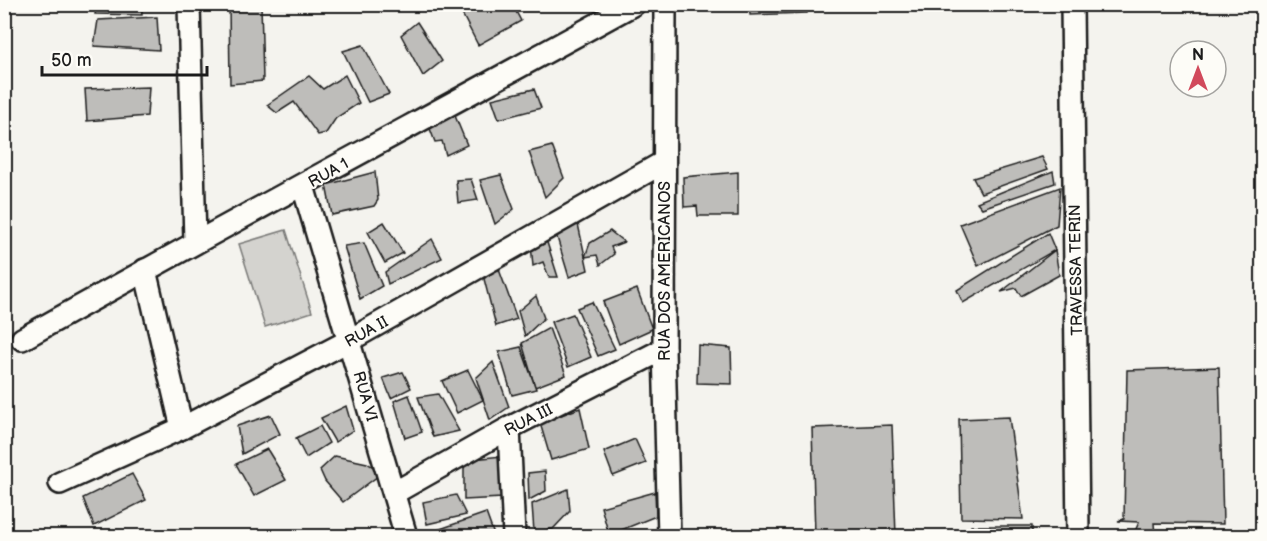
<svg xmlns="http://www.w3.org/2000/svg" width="1267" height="541" font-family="'Balsamiq Sans',sans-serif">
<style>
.garden{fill:#d4d3cf;stroke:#787876;stroke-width:1.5}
.building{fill:#bebdba;stroke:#1c1c1c;stroke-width:1.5}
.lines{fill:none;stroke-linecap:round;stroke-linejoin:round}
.street-casing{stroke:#1c1c1c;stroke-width:26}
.street{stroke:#fdfcf7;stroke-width:21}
.labels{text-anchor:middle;stroke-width:4.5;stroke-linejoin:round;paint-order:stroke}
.street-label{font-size:16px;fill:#1c1c1c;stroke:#fdfcf7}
</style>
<rect width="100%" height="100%" fill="#f4f3ee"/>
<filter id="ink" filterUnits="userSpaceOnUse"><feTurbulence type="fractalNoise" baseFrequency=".0167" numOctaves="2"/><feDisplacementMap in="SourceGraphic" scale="12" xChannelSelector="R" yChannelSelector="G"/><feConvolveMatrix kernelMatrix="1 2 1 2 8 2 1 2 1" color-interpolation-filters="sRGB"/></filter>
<g filter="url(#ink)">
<polygon class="garden" points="286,230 312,312 265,327 239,244"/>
<g class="building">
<polygon points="97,4 142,4 142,15 95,14"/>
<polygon points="229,4 261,4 263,81 230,84"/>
<polygon points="457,4 512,4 521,21 478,45"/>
<polygon points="749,4 807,4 807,13 750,15"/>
<polygon points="157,17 159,50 94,46 98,20"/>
<polygon points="417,22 442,61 423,76 401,35"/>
<polygon points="363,45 389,94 368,102 343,51"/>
<polygon points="345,75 359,103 336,118 326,133 318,135 294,102 277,113 267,105 309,76 323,89"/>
<polygon points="149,87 147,116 87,121 85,89"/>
<polygon points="534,89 541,108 499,119 492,99"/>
<polygon points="453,111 467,145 446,155 442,141 435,142 429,126"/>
<polygon points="552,146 564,178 545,197 529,152"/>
<polygon points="1042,157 1048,169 981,193 973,178"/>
<polygon points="1053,171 1055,183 982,208 977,202"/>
<polygon points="375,172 378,200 374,206 332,215 326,185"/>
<polygon points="738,172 738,216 698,216 697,206 684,207 683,177"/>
<polygon points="501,175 514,209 495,224 480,180"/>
<polygon points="471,179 478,200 458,203 456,180"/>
<polygon points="1060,187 1057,225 978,266 960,224"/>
<polygon points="384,222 403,253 385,263 368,232"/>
<polygon points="578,224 588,270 569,277 556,234"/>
<polygon points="610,231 624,242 611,247 614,254 600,265 597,255 585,257 590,243"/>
<polygon points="544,233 558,277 549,277 543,262 533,266 531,244"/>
<polygon points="1048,233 1055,250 963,303 957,290"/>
<polygon points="432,239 442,258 388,284 385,272"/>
<polygon points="364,243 382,286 360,299 344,246"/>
<polygon points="1055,250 1059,275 1021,296 1016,288 1001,292"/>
<polygon points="497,264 517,319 496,326 484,279"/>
<polygon points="637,289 652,329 619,344 603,302"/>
<polygon points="536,296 544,318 525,336 518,311"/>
<polygon points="592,302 615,349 598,356 577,308"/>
<polygon points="573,314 591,357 568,367 551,322"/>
<polygon points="549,328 566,375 535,387 522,343"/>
<polygon points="698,345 731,348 732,384 697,383"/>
<polygon points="521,347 536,389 512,395 499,352"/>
<polygon points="493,362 509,407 490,420 476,378"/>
<polygon points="1219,367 1223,524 1154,523 1155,536 1126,536 1133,536 1139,522 1118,521 1124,519 1127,370"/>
<polygon points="468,370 483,400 457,413 442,381"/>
<polygon points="403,372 411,388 391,398 383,378"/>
<polygon points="438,394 459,431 433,437 418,397"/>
<polygon points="409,395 422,432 405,438 394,401"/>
<polygon points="346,406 353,430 335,442 321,418"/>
<polygon points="580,408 589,449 551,460 540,423"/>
<polygon points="271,415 280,434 242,454 237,426"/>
<polygon points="1009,417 1023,519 961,518 959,419"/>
<polygon points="892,425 896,536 815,536 812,428"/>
<polygon points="320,426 329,443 306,458 296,438"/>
<polygon points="635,439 646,463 613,476 604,452"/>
<polygon points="267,449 286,480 254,496 236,464"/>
<polygon points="335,456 367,463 382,473 343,502 325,481 320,470"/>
<polygon points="502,456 502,498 464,500 464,460"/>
<polygon points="545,471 546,491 529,500 528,473"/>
<polygon points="132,474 146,500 94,526 83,498"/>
<polygon points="568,489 570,511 553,529 534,532 532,504"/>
<polygon points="655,492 656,516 609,535 601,507"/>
<polygon points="456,495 466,515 427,524 423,502"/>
<polygon points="486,513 494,535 490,536 427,536 426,534"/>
<rect x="971" y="526" width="61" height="10"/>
</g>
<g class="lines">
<defs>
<g id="street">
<polyline points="189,4 195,242"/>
<polyline points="665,4 664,349 669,536"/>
<polyline points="1072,4 1078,536"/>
<polyline points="303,186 406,536"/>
<polyline points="145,270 182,428"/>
<path d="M22 339C225 225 430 116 634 4"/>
<polyline points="509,428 514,536"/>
<polyline points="60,483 182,428 350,340 664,162"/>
<polyline points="394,493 509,428 664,349"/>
</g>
</defs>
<use href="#street" class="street-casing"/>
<use href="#street" class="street"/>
</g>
</g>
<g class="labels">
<g class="street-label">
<text transform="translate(328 172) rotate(-29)" y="6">RUA 1</text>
<text transform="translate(1075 270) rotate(-91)" y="6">TRAVESSA TERIN</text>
<text transform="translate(664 271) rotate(-90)" y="6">RUA DOS AMERICANOS</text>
<text transform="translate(366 331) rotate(-29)" y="6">RUA II</text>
<text transform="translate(366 396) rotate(74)" y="6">RUA VI</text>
<text transform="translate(528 419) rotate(-27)" y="6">RUA III</text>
</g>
</g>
<rect width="1267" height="541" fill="none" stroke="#fdfcf7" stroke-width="24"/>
<rect x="12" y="12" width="1243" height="517" fill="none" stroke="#1c1c1c" stroke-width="2" filter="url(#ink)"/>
<g transform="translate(1198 69)"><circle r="28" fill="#fdfcf7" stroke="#a3a29f" stroke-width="1.5"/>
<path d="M0-4.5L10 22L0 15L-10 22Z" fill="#d1495b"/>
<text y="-9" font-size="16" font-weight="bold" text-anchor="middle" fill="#1c1c1c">N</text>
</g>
<path d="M42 66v9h165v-9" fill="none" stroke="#1c1c1c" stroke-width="3"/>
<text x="51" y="66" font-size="18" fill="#1c1c1c" stroke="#fdfcf7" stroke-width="4.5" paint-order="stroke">50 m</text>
</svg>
